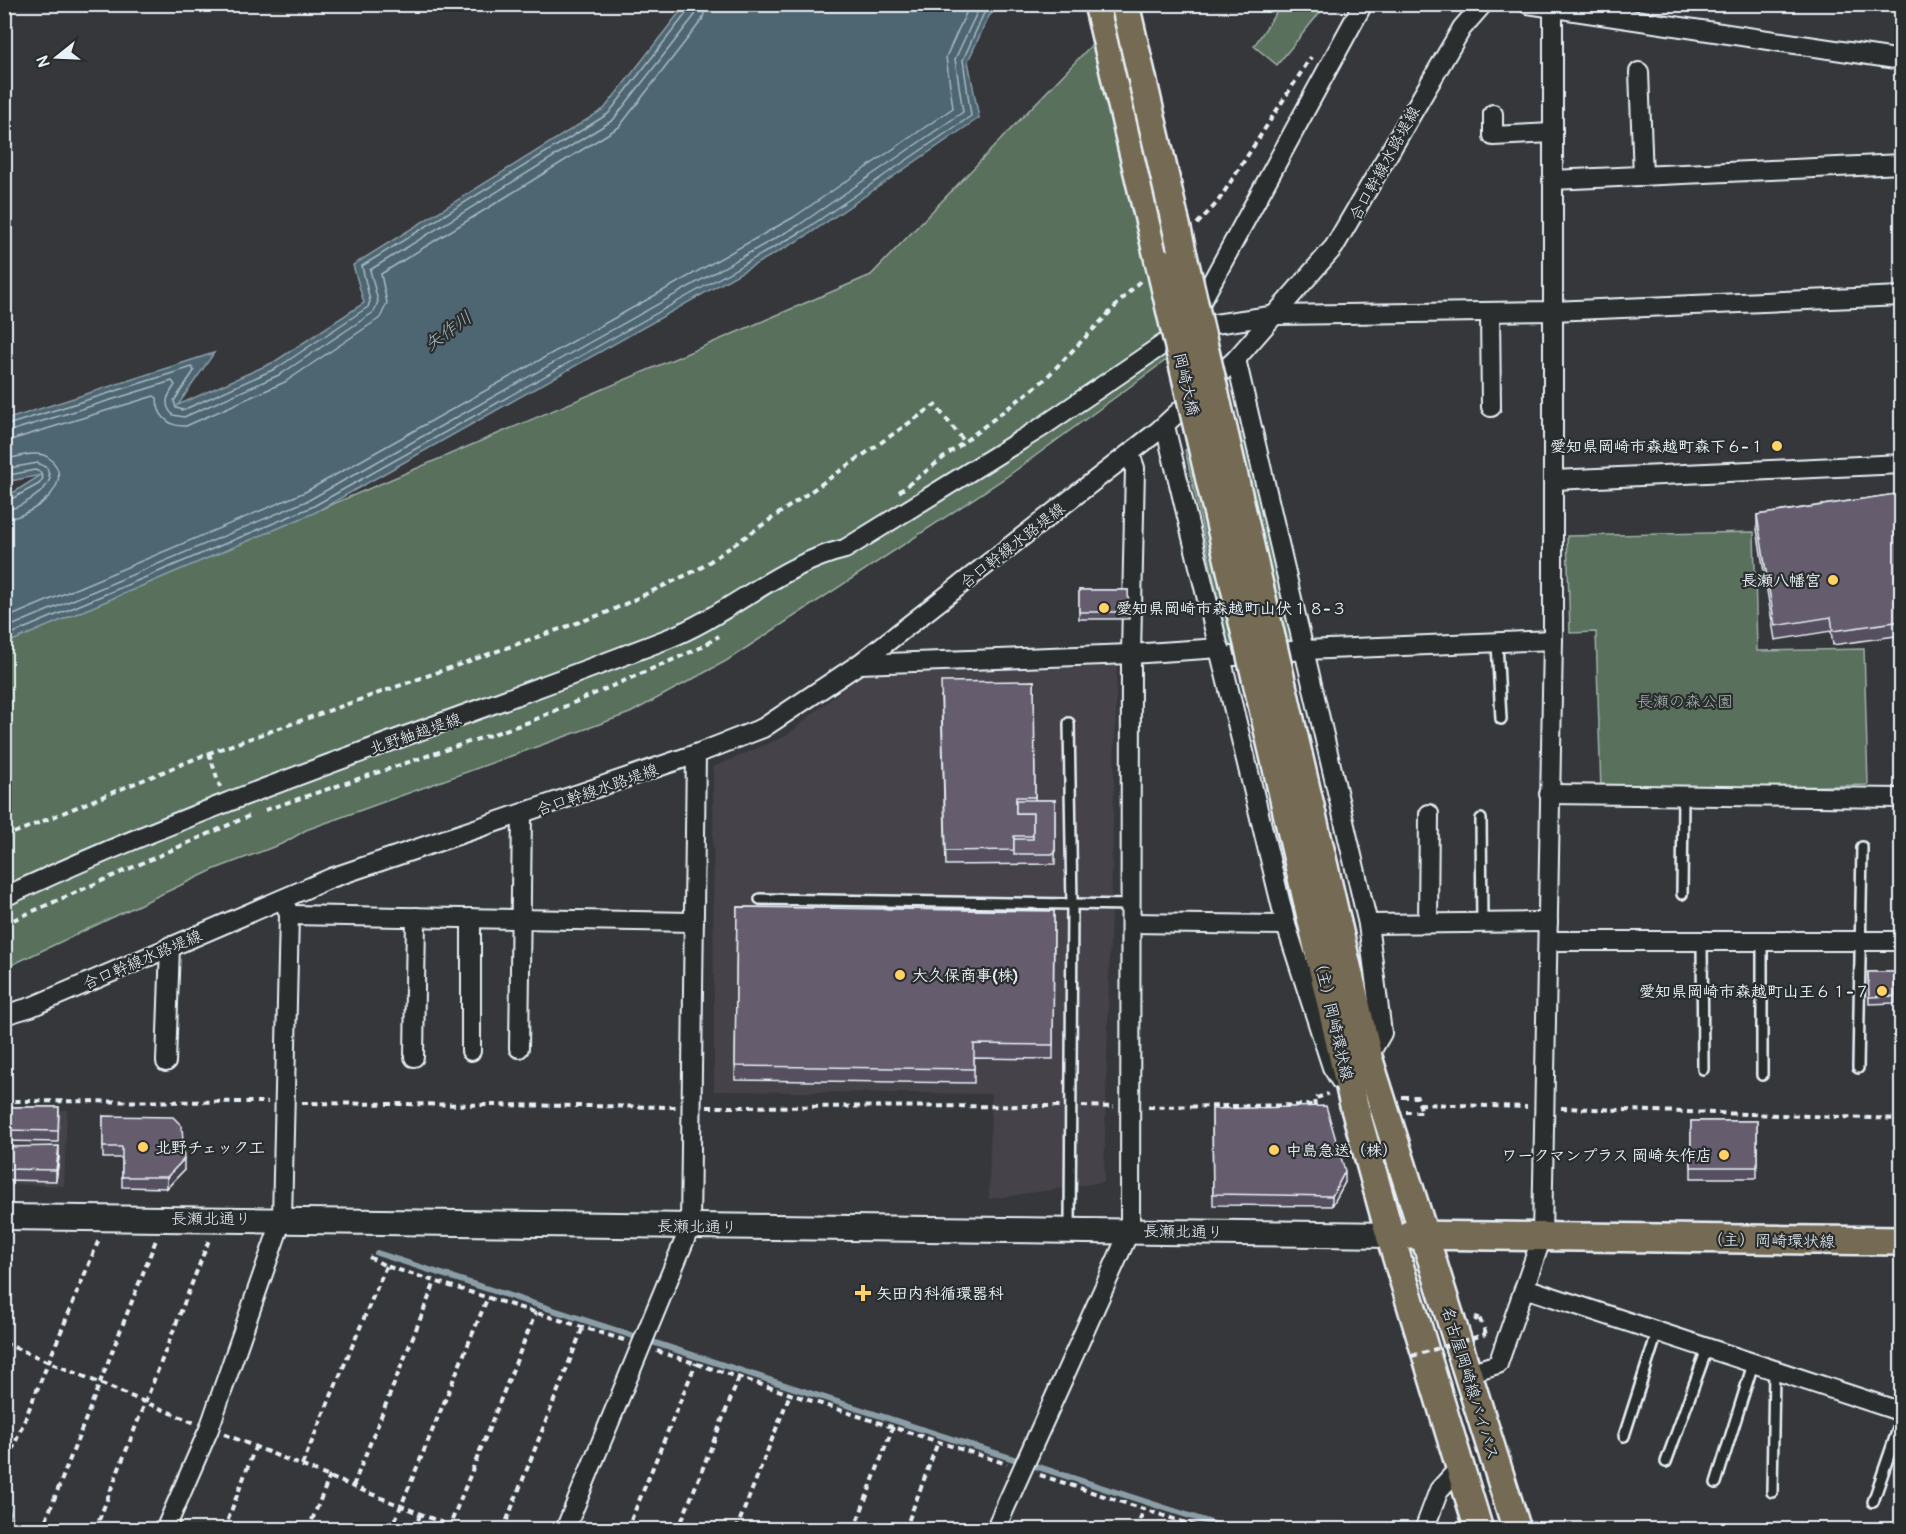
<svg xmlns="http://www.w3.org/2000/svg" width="1906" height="1534" font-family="Pangolin,'Klee One',sans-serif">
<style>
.built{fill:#44424a}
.green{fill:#586f5b;stroke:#a0b0aa;stroke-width:1.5}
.water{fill:#4d6672;stroke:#8b9ea8;stroke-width:1.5}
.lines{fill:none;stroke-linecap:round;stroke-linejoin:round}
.shore{stroke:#aab9c2;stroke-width:1.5}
.stream{stroke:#8b9ea8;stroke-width:6}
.lane-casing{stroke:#e8f1f8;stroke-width:14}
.street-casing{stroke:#e8f1f8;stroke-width:22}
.secondary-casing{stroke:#e8f1f8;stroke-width:28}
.primary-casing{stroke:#e8f1f8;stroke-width:32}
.path{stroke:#e8f1f8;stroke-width:4;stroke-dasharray:6 4.5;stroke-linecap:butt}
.lane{stroke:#2a2d2e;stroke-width:9}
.street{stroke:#2a2d2e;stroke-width:18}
.secondary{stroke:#2a2d2e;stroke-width:24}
.primary{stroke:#746b52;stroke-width:27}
.primary-bridge-casing{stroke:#e8f1f8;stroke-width:32;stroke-linecap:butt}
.path-bridge{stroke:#e8f1f8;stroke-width:4;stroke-dasharray:6 4.5;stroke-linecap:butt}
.primary-bridge{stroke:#746b52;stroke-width:27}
.wall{fill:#57505f;stroke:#e8f1f8;stroke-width:1.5}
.shaded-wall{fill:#47414d;stroke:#e8f1f8;stroke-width:1.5}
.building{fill:#655d6e;stroke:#e8f1f8;stroke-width:1.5}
.poi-dot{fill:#ffd166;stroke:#2a2d2e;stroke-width:2}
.labels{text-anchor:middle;stroke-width:4.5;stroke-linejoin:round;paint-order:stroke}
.street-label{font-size:16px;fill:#e8f1f8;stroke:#2a2d2e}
.poi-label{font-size:16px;font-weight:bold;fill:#e8f1f8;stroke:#2a2d2e;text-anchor:start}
.park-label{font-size:16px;fill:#a7b6b1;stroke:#2a2d2e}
.water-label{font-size:18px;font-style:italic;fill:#aab9c2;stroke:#2a2d2e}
</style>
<rect width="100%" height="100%" fill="#36373b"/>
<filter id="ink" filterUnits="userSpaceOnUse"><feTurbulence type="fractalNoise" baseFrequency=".0167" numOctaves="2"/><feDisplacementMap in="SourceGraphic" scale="12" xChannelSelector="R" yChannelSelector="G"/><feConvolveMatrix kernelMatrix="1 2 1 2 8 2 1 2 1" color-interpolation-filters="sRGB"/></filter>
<g filter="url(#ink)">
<g class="built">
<polygon points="1117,665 1104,1182 989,1199 991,1094 714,1091 713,767 786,736 863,672"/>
<polygon points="67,1110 64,1186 5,1184 5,1111"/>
</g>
<g class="green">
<polygon points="1281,5 1326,5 1277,65 1254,46"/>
<polygon points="1104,32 1184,347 1005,478 726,661 630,713 306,830 284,843 215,869 5,968 4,644 871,275"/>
<polygon points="1253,430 1300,638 1229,647 1185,450"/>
<polygon points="1754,532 1757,651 1864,649 1868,785 1601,791 1596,632 1570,633 1567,536"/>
</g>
<polygon class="water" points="686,4 1001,5 989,16 968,61 979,118 806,236 314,513 5,644 5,498 41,475 5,482 5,420 214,353 178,405 274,362 364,303 353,265 604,109"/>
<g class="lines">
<g class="shore">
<polyline points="4,426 192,367 194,371 174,401 176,408 183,410 277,368 368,307 370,301 362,266 608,114 688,11 690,4"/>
<path d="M4 433 172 381 175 385C168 395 162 404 173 415L184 417 281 374 374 312 378 301 370 270 613 120 695 15 697 4"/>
<path d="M4 442 154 396 157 398C157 415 168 427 186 426L285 382 380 318 387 303 381 274 619 127 702 20 707 4"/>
<path d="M4 460C15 457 27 453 37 454 45 454 52 459 56 466 70 491 25 519 4 519"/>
<path d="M4 469 38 463 47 468 50 478C47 492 19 509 4 510"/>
<polyline points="4,476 35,470 40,472 43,478 39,484 4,503"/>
<polyline points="4,619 305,492 794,217 953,108 946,57 970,4"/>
<polyline points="4,629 309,500 799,225 963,112 955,59 981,4"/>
<polyline points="4,637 312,507 803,231 971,116 963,60 984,13 992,4"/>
</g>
<g class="stream">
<polyline points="377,1253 1233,1530"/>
<polyline points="4,1502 15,1530"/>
</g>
<defs>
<g id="lane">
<polyline points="1497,643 1501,719"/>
<polyline points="1069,723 1072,905 1070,1229"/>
<polyline points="1481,819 1482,924"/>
<polyline points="1682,894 1683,797"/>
<polyline points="760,899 1131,905"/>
<polyline points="1702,942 1703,1069"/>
<polyline points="1762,942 1762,1075"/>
<polyline points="1858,1068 1862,847"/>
<polyline points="1624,1436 1657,1333"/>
<polyline points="1666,1462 1707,1349"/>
<polyline points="1716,1483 1753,1364"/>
<polyline points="1772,1492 1774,1371"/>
<polyline points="1873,1502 1902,1417"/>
</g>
<g id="street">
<polyline points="1528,4 1902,60"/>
<polyline points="1639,72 1643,176"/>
<polyline points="1493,114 1493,136 1552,133"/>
<polyline points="1552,180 1902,164"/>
<polyline points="1490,312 1491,407"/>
<polyline points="1195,313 1363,4"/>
<polyline points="1236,359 1368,924 1382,1033 1368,1057"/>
<polyline points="1165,426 1286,925 1332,1067 1340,1080"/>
<polyline points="1554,480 1902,464"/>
<polyline points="1222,657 1304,650 1553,640"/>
<polyline points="859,664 1131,654 1220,648"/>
<polyline points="1549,794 1902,798"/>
<path d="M4 897C219 796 446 725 667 639 729 615 780 564 845 549L1042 427 1187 328 1277 315 1552 311 1902 296"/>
<polyline points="289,915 694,922"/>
<polyline points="1131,923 1286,925"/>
<polyline points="1428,923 1429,814"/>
<polyline points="1368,924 1548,922"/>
<polyline points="1548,941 1902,941"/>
<polyline points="4,1015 31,1007 331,878 696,754 763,728 859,664 1158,431 1236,359 1334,247 1462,28 1483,4"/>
<polyline points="519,1048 522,815"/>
<polyline points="471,1051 471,918"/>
<polyline points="414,1057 416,917"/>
<polyline points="166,1062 170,946"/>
<polyline points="1525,1288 1902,1412"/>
<polyline points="1468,1373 1498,1364 1542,1237 1553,640 1553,9"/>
<polyline points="4,1528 7,1530"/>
<polyline points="165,1530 209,1429 282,1219 289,915 284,900"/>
<polyline points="565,1530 690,1227 696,754"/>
<polyline points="995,1530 1130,1230 1131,654 1135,468 1130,454"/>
<polyline points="1424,1530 1439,1490 1459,1468"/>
</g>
<polyline id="secondary" points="4,1217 1390,1235"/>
<g id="primary">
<polyline points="1098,4 1159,261"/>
<polyline points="1298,754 1368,1057 1517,1530"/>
<polyline points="1276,764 1354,1105 1390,1235 1479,1530"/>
<polyline points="1409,1235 1902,1241"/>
</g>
</defs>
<use href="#lane" class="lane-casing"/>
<use href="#street" class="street-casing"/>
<use href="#secondary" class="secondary-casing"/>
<use href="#primary" class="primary-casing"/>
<g class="path">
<polyline points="1197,224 1217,203 1311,57"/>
<polyline points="899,492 1043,381 1141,280"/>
<polyline points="209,753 220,787"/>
<polyline points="265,810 529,722 700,648 719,636"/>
<polyline points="4,837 209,753 608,612 699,569 935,405 964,441"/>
<polyline points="4,924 249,816"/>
<polyline points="1402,1097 1417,1097 1422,1112 1406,1112"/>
<polyline points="4,1101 268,1102"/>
<polyline points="302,1103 676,1107"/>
<polyline points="1419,1104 1527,1107"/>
<polyline points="1082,1106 1114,1107"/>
<polyline points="707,1107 1060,1106"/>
<polyline points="1148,1107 1315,1105"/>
<polyline points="1315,1107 1314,1099 1328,1094"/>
<polyline points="1561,1108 1902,1119"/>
<polyline points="369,1257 386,1266 624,1340"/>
<polyline points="1475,1321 1478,1315 1486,1334"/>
<polyline points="4,1343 195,1423"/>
<polyline points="657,1351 1007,1464"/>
<polyline points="224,1434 460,1530"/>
<polyline points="302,1465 386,1266"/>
<polyline points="4,1470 100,1237"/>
<polyline points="1040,1475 1207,1530"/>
<polyline points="353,1486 435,1282"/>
<polyline points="42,1530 156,1240"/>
<polyline points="95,1530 209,1240"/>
<polyline points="224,1530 256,1445"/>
<polyline points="308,1530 330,1476"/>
<polyline points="391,1530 487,1299"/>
<polyline points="414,1530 421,1513"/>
<polyline points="448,1530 536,1312"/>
<polyline points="503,1530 583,1327"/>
<polyline points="627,1530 696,1363"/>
<polyline points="678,1530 739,1378"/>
<polyline points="736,1530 790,1394"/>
<polyline points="854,1530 893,1427"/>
<polyline points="905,1530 938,1442"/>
<polyline points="1136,1530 1144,1509"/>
</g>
<use href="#lane" class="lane"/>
<use href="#street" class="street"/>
<use href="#secondary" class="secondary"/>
<use href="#primary" class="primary"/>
<defs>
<g id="primary-bridge">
<polyline points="1125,4 1298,754"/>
<polyline points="1159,261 1276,764"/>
</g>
</defs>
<use href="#primary-bridge" class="primary-bridge-casing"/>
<polyline class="path-bridge" points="1412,1356 1486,1334"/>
<use href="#primary-bridge" class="primary-bridge"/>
</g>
<g class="wall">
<polygon points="1902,493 1902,635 1833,645 1831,631 1775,640 1757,529 1757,515"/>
<polygon points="1079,590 1128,590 1129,619 1079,619"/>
<polygon points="1034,681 1035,800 1055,800 1055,864 946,865 941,696"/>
<polygon points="737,907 1054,911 1053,1059 974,1058 974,1083 735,1080"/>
<polygon points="1868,972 1894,972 1895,1003 1869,1004"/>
<polygon points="4,1107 59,1107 58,1142 4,1141"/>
<polygon points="1212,1109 1345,1182 1332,1206 1213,1205"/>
<polygon points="103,1116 184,1170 167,1188 122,1187 122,1158 103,1158"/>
<rect x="1691" y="1121" width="66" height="57"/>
<polygon points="4,1147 59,1157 56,1181 4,1180"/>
</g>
<g class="shaded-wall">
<polygon points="59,1146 59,1157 56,1181 56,1170"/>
<polygon points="184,1159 184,1170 167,1188 167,1177"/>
<polygon points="1345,1171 1345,1182 1332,1206 1332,1196"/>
</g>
<g class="building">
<polygon points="1902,493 1902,621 1833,631 1831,617 1775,626 1757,515"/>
<polygon points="1079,590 1128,590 1129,612 1079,612"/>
<polygon points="1034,681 1035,797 1016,797 1016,813 1033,813 1033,836 1014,836 1014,850 946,851 941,682"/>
<polygon points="1016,800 1055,800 1055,854 1014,854 1014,839 1033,839 1033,813 1016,813"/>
<polygon points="737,907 1054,911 1053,1045 974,1044 974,1069 735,1066"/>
<polygon points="1868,972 1894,972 1895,996 1869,997"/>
<polygon points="1326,1106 1345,1171 1332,1196 1213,1194 1212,1109"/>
<polygon points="4,1107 59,1107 58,1131 4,1130"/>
<polygon points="103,1116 173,1117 182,1126 184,1159 167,1177 122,1177 122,1147 103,1147"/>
<rect x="1691" y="1121" width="66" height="46"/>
<polygon points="59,1146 56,1170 4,1169 4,1147"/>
</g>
</g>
<g class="poi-dot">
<circle cx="1777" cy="446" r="6"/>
<circle cx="1833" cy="580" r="6"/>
<circle cx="1104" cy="608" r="6"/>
<circle cx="900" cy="975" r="6"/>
<circle cx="1882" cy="991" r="6"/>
<circle cx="143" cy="1147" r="6"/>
<circle cx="1274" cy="1150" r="6"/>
<circle cx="1724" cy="1155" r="6"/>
<path d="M860 1284h6v6h6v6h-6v6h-6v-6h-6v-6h6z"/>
</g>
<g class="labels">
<g class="street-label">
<text transform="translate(1384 163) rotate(-61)" y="6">合口幹線水路堤線</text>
<text transform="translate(1187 384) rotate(77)" y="6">岡崎大橋</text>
<text transform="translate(1012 545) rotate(-38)" y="6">合口幹線水路堤線</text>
<text transform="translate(415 733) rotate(-19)" y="6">北野舳越堤線</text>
<text transform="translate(597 789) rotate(-19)" y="6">合口幹線水路堤線</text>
<text transform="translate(142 959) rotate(-23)" y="6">合口幹線水路堤線</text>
<text transform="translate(1334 1018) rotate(77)" y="6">（主）岡崎環状線</text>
<text x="211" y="1224">長瀬北通り</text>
<text transform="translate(697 1226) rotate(1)" y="6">長瀬北通り</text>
<text transform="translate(1183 1231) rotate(1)" y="6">長瀬北通り</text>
<text transform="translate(1771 1240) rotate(1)" y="6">（主）岡崎環状線</text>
<text transform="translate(1471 1383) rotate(73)" y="6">名古屋岡崎線バイパス</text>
</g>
<g class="poi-label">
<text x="1765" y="452" text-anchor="end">愛知県岡崎市森越町森下６‐１</text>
<text x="1821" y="586" text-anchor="end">長瀬八幡宮</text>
<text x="1116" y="614">愛知県岡崎市森越町山伏１８‐３</text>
<text x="912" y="981">大久保商事(株)</text>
<text x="1870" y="997" text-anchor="end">愛知県岡崎市森越町山王６１‐７</text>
<text x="155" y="1153">北野チェック工</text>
<text x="1286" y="1156">中島急送（株）</text>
<text x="1712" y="1161" text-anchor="end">ワークマンプラス 岡崎矢作店</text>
<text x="876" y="1299">矢田内科循環器科</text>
</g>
<g class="park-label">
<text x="1685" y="707">長瀬の森公園</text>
</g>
<g class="water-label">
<text transform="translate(448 331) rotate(-36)" y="6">矢作川</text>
</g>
</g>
<rect width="1906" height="1534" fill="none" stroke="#2a2d2e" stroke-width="24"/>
<rect x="12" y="12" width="1882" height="1510" fill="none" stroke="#e8f1f8" stroke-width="2" filter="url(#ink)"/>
<g transform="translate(57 57) rotate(252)" stroke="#2a2d2e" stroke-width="4.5" paint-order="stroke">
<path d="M0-4.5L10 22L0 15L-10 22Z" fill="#e8f1f8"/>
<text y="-9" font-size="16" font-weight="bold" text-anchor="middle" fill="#e8f1f8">N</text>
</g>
</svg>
